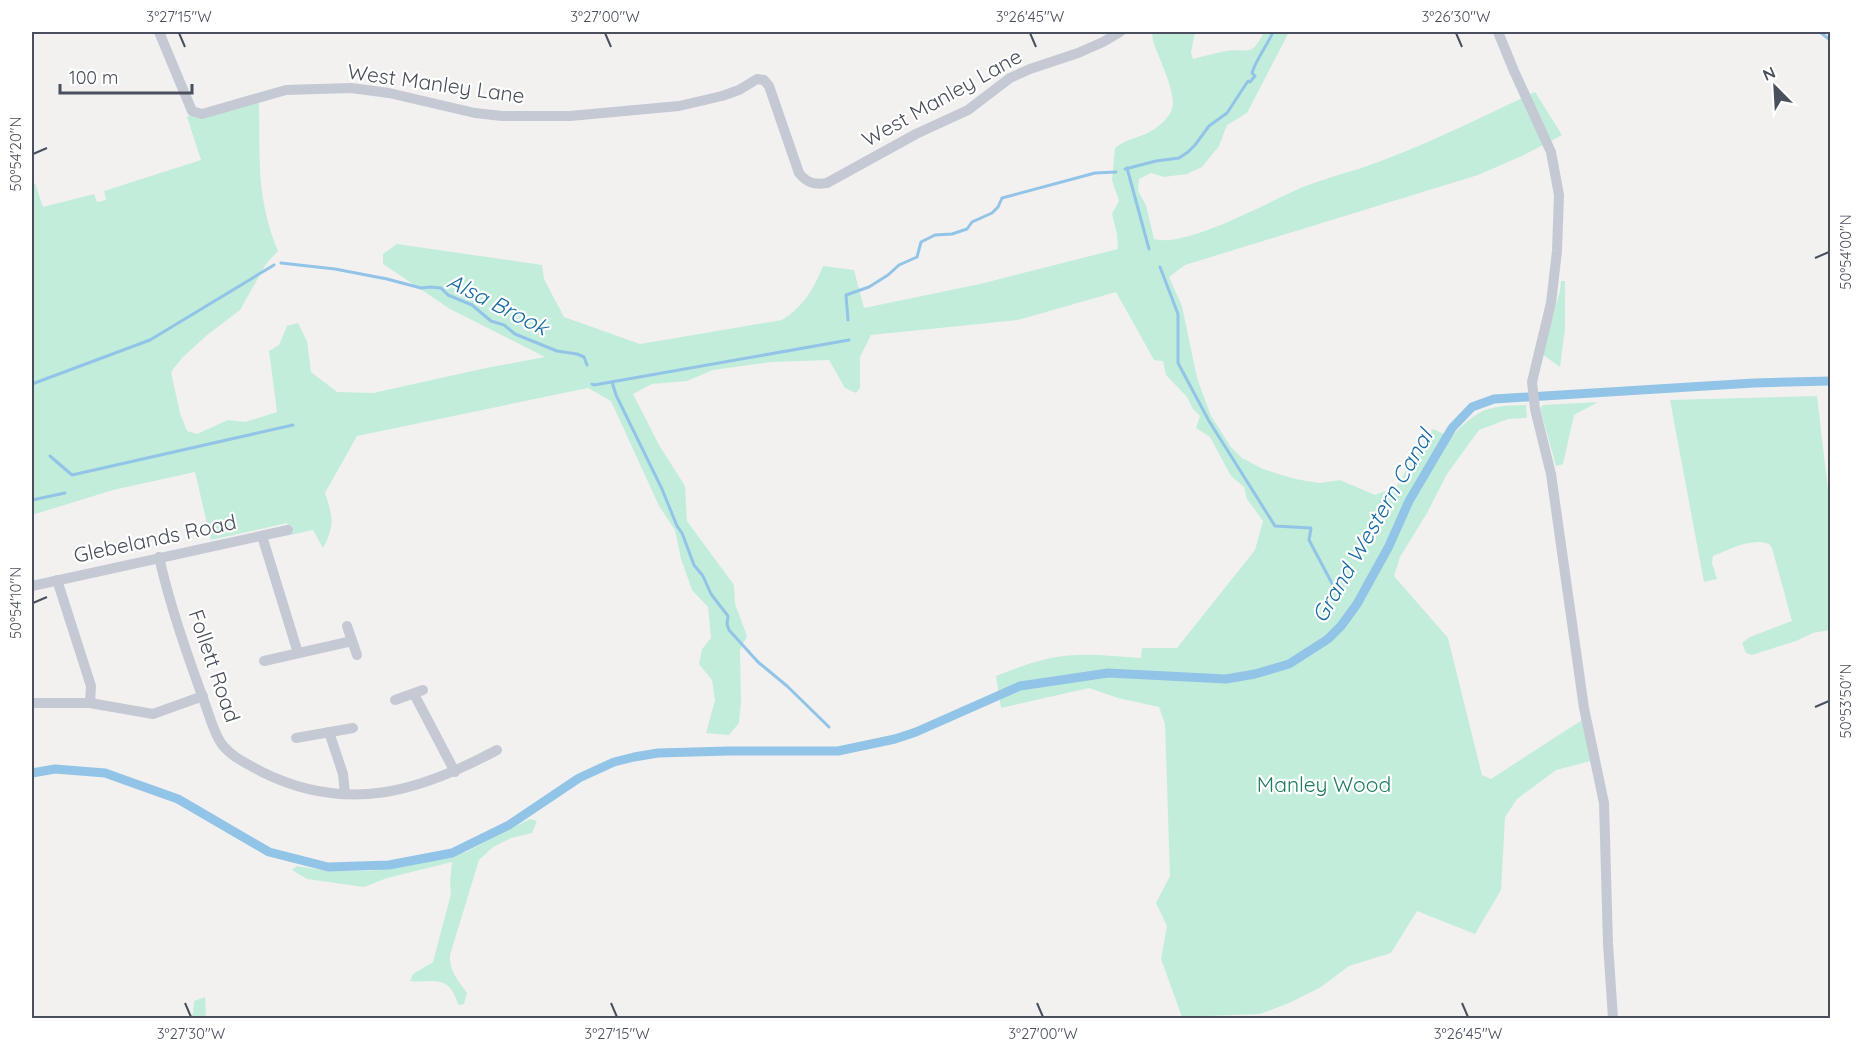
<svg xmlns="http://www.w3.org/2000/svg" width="1862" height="1050" font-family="Quicksand,sans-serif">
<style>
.green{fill:#c2eddb}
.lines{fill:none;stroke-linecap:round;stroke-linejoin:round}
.stream{stroke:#92c4e7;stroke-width:3}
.canal{stroke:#92c4e7;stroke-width:9}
.minor{stroke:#c5c9d4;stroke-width:10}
.ticks{fill:none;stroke:#494f5c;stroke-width:2}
.labels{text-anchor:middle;stroke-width:4.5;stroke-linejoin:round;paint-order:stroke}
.street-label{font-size:21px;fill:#494f5c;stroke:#fff}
.park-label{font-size:21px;fill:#1d7a5e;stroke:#fff}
.water-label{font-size:22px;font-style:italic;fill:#156aa3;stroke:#fff}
.neatline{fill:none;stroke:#494f5c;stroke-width:2}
.ticks-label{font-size:15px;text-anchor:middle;fill:#494f5c}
</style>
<rect width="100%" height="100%" fill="#f2f1f0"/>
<g class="green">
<path d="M1152 32H1195L1191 52 1193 59C1204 56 1215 53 1226 51 1250 48 1251 58 1264 32H1289L1247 113 1227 125 1219 146 1202 167 1187 174 1164 177 1151 173 1139 179 1138 191 1146 205 1154 239C1188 248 1269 201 1303 187 1328 177 1355 171 1381 161 1434 141 1484 116 1535 92L1562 135 1524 155 1478 175 1185 265 1169 277 1182 306 1197 378 1211 416 1231 447 1242 458 1263 469 1295 479 1319 483 1340 480 1375 495 1396 487 1433 429 1451 437C1479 408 1487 406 1526 405L1527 418 1508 419 1479 430 1447 474 1427 513 1400 557 1394 576 1448 638 1482 775 1491 779 1582 720 1591 761 1556 770 1517 799 1505 817 1501 890 1475 934 1417 911 1391 953 1349 966 1321 987 1289 1003 1260 1014 1182 1017 1161 959 1167 926 1156 903 1170 876 1165 724 1159 707 1118 698 1089 688 1001 708 996 676C1014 669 1032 662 1051 658 1079 652 1112 656 1141 658L1142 648H1177L1255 550 1263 521 1247 499 1244 487 1231 476 1210 437 1196 428 1200 416 1193 409 1187 397 1166 375 1163 361 1154 360 1116 292 1018 320 871 335 860 357V388L856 393 845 388 829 360 771 362 713 370 687 381 652 384 633 394 659 445 685 486 687 521 734 585 735 604 747 636 740 650 741 701 739 723 729 735 706 733 715 700 712 680 699 664 702 649 711 638 708 607 692 590 681 559 675 530 659 506 611 401 588 388 357 436 325 493C333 517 335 525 323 548L313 530 290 535 287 523 211 540 195 472 113 490 32 515V185L35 183 43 207 94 194 97 202 106 200 104 191 201 160 187 117 192 114 259 102C260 157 256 198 278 251L266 264 240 310 206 336 182 358 171 372 180 413 187 431 197 434 228 420 245 422 277 412 269 351 279 345 287 326 298 323 307 341 311 372 337 392 373 393 486 368 545 357 450 309 383 264V254L397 244 542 265 544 279 564 317 640 344 782 320C804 306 813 290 823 266L854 270 864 308 980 284 1118 249 1117 234 1112 214 1119 201 1112 180 1115 148C1127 138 1141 138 1153 130 1160 125 1170 117 1172 109 1177 93 1158 57 1153 41Z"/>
<polygon points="1561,281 1565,281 1565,329 1560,367 1542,354 1560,291"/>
<path d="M1817 396 1830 507V630L1813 633 1796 641 1752 655 1746 653 1742 643 1750 637 1792 621 1772 548 1769 544C1752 537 1730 549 1713 556L1712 563 1717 579 1704 582 1670 400Z"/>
<polygon points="1598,402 1574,415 1563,464 1556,466 1540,408 1543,405"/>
<path d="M530 819 537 821 532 833 511 838 493 847 479 860 450 955C449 971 458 980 467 993L464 1004 459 1005C456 1000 454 991 449 987 440 977 422 983 410 981L413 974 433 962 451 894 450 882 452 862 387 878 364 887 307 879 292 870 297 866 329 871H369L421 863 466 852Z"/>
<polygon points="205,997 206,1018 186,1018 193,1014 194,1001"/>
</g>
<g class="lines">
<g class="stream">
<polyline points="1820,32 1830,40"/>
<polyline points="1127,168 1149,249"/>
<path d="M1125 169 1156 161 1179 158 1188 152 1195 145 1209 126 1227 113 1248 81 1250 82 1255 76 1252 73C1256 59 1267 46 1273 32"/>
<polyline points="281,263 335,269 387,279 421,288 430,287 441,288 448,295 472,305 491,321 504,325 515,334 557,351 577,354 584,357 587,365"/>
<polyline points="1160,267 1178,314 1178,363 1209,421 1275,526 1311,528 1309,540 1335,589"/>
<polyline points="848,320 846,295 869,287 888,275 899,265 917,257 921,242 935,235 952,234 967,229 972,222 992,213 998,207 1002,198 1095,173 1116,172"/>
<polyline points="612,382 616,395 662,489 677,526 682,533 694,565 703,576 711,594 728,616 727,624 729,630 758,662 787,686 829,727"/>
<polyline points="32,384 150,340 274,265"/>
<polyline points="592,384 594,385 849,340"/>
<polyline points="50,456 72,475 293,425"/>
<polyline points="32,500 65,493"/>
</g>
<polyline class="canal" points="32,773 55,769 105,773 178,799 269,852 328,867 389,865 452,853 509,825 579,778 614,762 634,757 658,753 729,751 838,751 895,739 916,732 1020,686 1108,673 1226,679 1255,674 1289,664 1328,639 1341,626 1357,604 1389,546 1409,501 1452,428 1472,407 1494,399 1754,383 1830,381"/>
<g class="minor">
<path d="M159 32 192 111 202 114 286 90 351 88 389 93 475 113 502 116H570L679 106 722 96 739 90 757 79 764 80 769 86 799 173C807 183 814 185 827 183L916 134 968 110 1010 78 1030 69 1078 53 1103 42 1120 32"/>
<polyline points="1498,32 1514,71 1551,152 1559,195 1557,251 1551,303 1532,382 1535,409 1551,474 1584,708 1604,803 1608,944 1613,1018"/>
<polyline points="262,536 298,653"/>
<path d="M159 557C170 606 187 654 204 701 209 714 213 731 221 743 231 757 248 764 262 772 347 814 419 792 497 750"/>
<polyline points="57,580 91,686 90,703"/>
<polyline points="32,586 288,530"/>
<polyline points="347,626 357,655"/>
<polyline points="264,661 352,641"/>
<polyline points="414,694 455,772"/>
<polyline points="395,700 423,690"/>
<polyline points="32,703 90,703 153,714 203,696"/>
<polyline points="329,732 343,774 345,794"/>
<polyline points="296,738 353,728"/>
</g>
</g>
<path class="ticks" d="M179 33 185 47M605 33 611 47M1030 33 1036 47M1456 33 1462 47M33 154 47 148M1815 258 1829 252M33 603 47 597M1815 707 1829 701M185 1003 191 1017M611 1003 617 1017M1037 1003 1043 1017M1462 1003 1468 1017"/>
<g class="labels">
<g class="street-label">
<text transform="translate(436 84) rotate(8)" y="7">West Manley Lane</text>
<text transform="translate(942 98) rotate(-29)" y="7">West Manley Lane</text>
<text transform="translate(155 539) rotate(-12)" y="7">Glebelands Road</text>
<text transform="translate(214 666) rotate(71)" y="7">Follett Road</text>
</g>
<g class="park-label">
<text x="1324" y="792">Manley Wood</text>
</g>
<g class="water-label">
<text transform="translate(498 304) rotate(27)" y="8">Alsa Brook</text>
<text transform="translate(1372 526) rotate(-60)" y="8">Grand Western Canal</text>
</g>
</g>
<rect width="1862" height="1050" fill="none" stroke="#ffffff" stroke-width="66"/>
<g transform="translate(1775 87) rotate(336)" stroke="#ffffff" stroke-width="4.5" paint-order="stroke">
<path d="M0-4.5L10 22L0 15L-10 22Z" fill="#494f5c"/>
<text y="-9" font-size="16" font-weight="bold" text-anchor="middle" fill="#494f5c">N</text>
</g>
<path d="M60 84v9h132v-9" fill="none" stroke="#494f5c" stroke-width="3"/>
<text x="69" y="84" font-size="18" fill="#494f5c" stroke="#ffffff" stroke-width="4.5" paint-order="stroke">100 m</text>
<rect x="33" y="33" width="1796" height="984" class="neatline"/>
<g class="ticks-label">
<text x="179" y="22">3°27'15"W</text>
<text x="605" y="22">3°27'00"W</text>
<text x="1030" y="22">3°26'45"W</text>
<text x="1456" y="22">3°26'30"W</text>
<text transform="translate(16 154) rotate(-90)" y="5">50°54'20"N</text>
<text transform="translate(1846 252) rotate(-90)" y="5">50°54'00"N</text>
<text transform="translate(16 603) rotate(-90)" y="5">50°54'10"N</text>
<text transform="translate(1846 701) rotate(-90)" y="5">50°53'50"N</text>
<text x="191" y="1039">3°27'30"W</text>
<text x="617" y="1039">3°27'15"W</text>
<text x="1043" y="1039">3°27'00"W</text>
<text x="1468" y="1039">3°26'45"W</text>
</g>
</svg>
